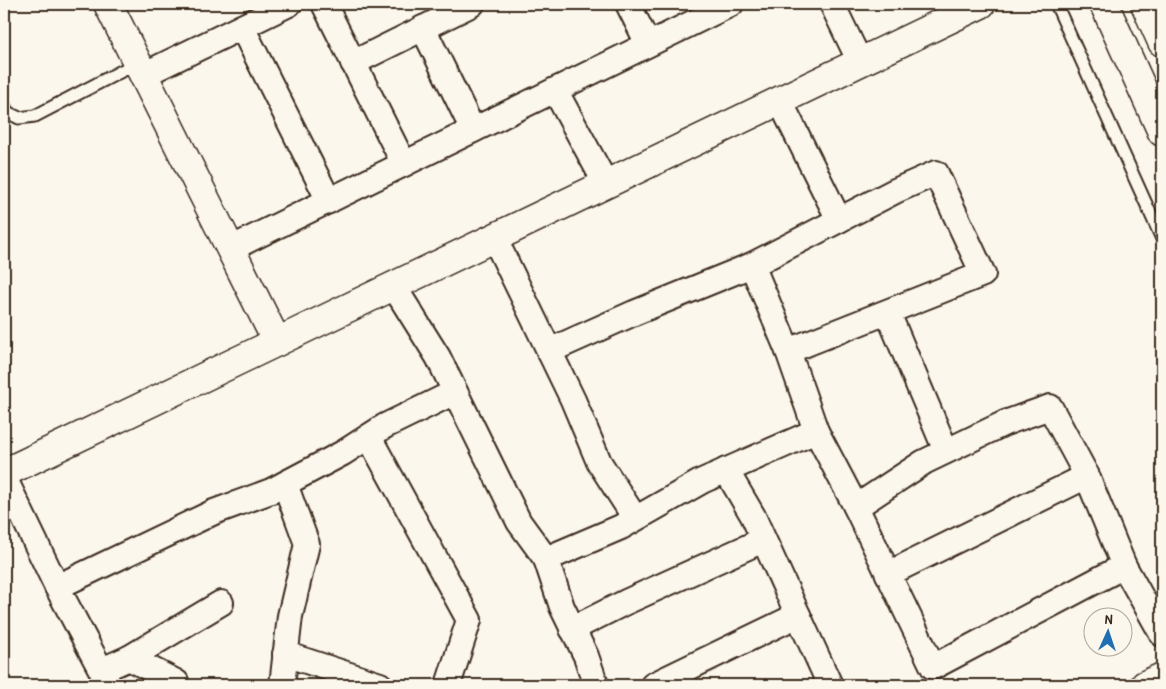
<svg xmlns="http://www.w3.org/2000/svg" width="1166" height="689" font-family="'Patrick Hand',sans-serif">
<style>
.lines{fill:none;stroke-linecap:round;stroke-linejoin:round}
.lane-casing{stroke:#3b2a1e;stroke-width:15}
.street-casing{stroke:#3b2a1e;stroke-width:28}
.secondary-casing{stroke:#3b2a1e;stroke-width:31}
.lane{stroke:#fbf7ec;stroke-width:11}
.street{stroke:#fbf7ec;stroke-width:24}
.secondary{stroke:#fbf7ec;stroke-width:28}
</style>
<rect width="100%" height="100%" fill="#fbf7ec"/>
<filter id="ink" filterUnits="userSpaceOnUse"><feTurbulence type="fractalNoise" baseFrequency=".02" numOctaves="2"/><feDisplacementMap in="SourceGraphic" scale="10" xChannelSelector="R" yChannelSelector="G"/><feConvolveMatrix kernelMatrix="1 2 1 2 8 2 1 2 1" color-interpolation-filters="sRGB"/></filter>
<g filter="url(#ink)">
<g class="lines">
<defs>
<g id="lane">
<polyline points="1056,4 1162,239"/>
<polyline points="4,105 7,112 19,118 35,116 137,63"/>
</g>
<g id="street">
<polyline points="324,4 404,164"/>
<polyline points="628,4 648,44"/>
<polyline points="832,4 860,62"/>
<polyline points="242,27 329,201"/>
<polyline points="423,28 473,130"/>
<polyline points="353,63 472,4"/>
<polyline points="143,75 289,4"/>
<polyline points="555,90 606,184"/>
<polyline points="780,101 839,220"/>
<polyline points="494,237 573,400 599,462 635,518"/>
<polyline points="230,249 731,4"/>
<polyline points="752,265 788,351 816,431 856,507 933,667 1124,566"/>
<polyline points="393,285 438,357 519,522 546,559 562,607 586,656 596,685"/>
<polyline points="888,313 946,451"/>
<polyline points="549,351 634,313 752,265 895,191 936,173 983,274 788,351"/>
<polyline points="369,437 469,620 448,685"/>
<polyline points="4,477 57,587 109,685"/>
<polyline points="856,507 924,462 1005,423 1050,407 1087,476 1124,566 1162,634"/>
<polyline points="546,559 621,527 702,481 816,431"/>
<polyline points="888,574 1087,476"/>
<polyline points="57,587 214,512 271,491 343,453 385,426 455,392"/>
<polyline points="798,615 830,685"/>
<polyline points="572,629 626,602 763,540"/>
<polyline points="285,654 380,685"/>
<polyline points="129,658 176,682 176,685"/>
<polyline points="102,670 129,658 221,603"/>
<polyline points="282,685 290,616 307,544 285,484"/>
<polyline points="653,685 798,615 753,516 726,470"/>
</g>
<g id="secondary">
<polyline points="108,4 277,342"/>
<polyline points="1104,4 1162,132"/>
<polyline points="1145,4 1162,42"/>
<polyline points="4,473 981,4"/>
<polyline points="1145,685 1162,677"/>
</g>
</defs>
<use href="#lane" class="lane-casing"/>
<use href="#street" class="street-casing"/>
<use href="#secondary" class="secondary-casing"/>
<use href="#lane" class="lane"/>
<use href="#street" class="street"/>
<use href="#secondary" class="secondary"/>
</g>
</g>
<rect width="1166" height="689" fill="none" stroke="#fbf7ec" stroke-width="20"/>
<rect x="10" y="10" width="1146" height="669" fill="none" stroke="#3b2a1e" stroke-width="2" filter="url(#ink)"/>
<g transform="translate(1108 632) rotate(3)"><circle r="24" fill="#fbf7ec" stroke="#aea59a"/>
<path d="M0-4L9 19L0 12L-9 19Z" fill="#1f6fb2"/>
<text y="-8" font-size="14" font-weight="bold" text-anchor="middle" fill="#3b2a1e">N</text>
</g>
</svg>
